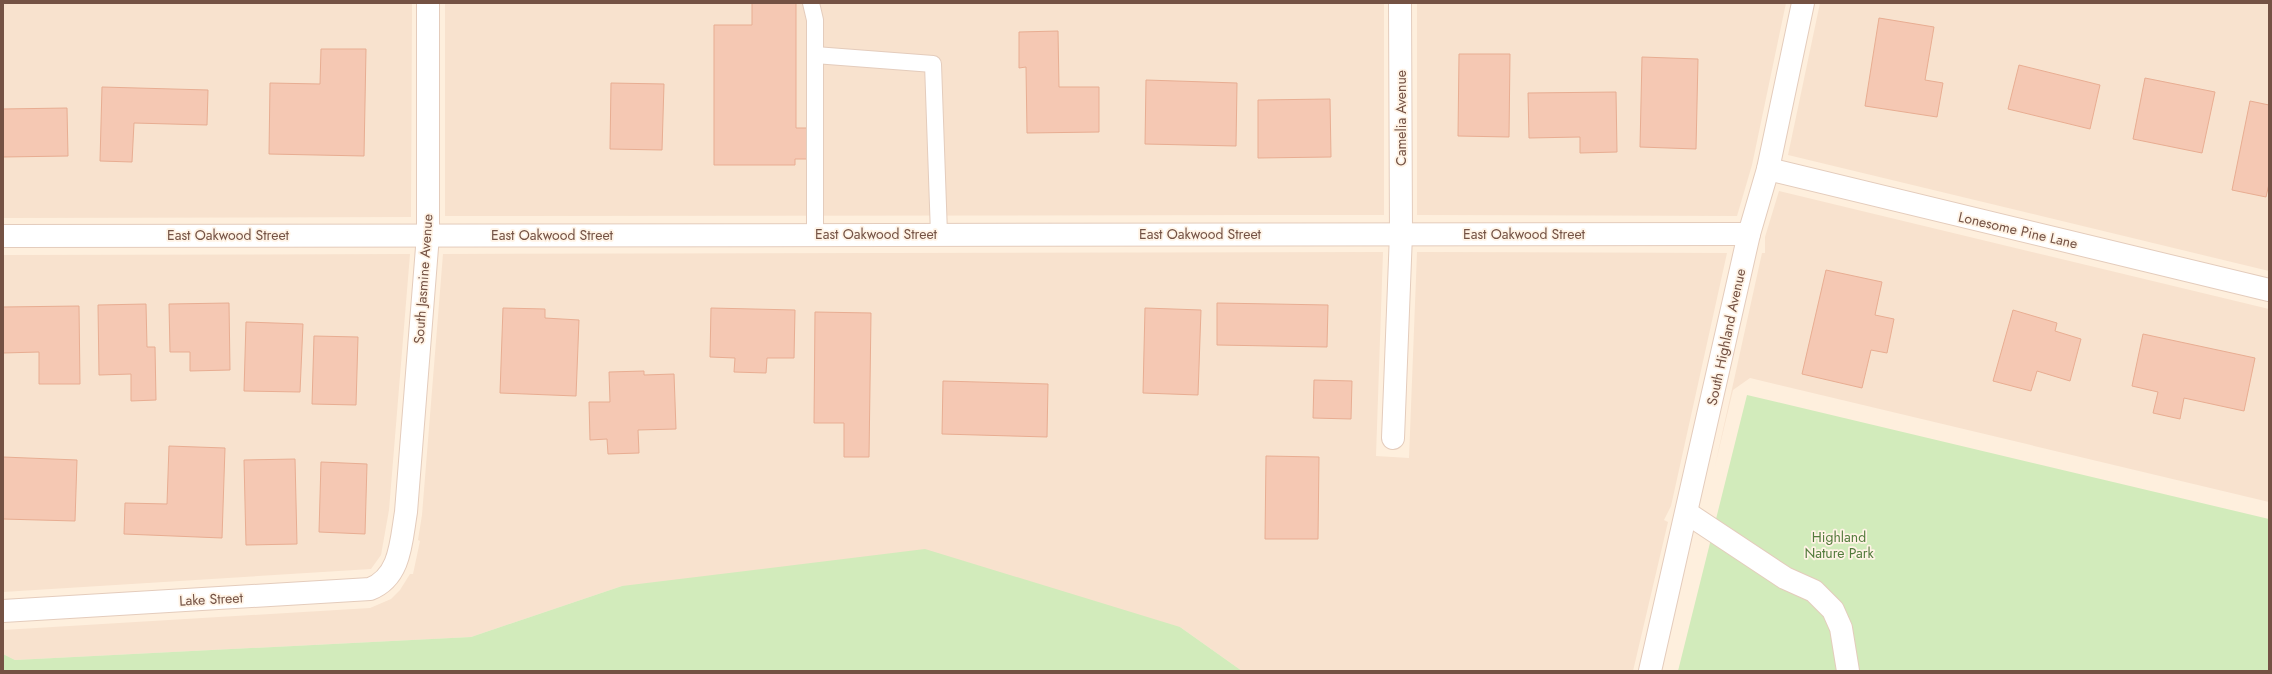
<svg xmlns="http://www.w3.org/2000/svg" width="2272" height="674" font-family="Jost,sans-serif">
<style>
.residential{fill:#f8e2ce}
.green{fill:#d2ebbb}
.building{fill:#f5c8b3;stroke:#e8ad92}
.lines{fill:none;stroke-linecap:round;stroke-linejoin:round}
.lane-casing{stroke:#e4ccbc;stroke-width:18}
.street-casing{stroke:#e4ccbc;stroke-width:24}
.lane{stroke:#fff;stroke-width:16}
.street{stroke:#fff;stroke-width:22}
.labels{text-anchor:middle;stroke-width:3.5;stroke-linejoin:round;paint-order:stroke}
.street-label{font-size:14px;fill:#745244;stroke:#fff3e5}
.park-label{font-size:14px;fill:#537b3c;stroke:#fff3e5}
</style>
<rect width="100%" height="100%" fill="#feefdd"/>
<g class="residential">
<polygon points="3,3 412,3 411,217 3,218"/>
<polygon points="445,3 1384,3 1384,215 445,216"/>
<polygon points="1417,3 1786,3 1752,165 1737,216 1417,215"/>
<polygon points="1820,3 2269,3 2269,271 1788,155"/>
<polygon points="1779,191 2269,309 2269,502 1750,378 1733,390 1715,466 1762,253 1765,253 1765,237"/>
<polygon points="1383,252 1376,456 1409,458 1417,252 1727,253 1671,506 1664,520 1668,522 1633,671 1242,671 1180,627 622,586 471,637 15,660 3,654 3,630 370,608 391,599 400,590 410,574 413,574 420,541 418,540 422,515 443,254"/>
<polygon points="410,254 389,510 381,555 371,569 3,592 3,255"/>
</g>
<g class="green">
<polygon points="1747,395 2269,519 2269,671 1678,671"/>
<polygon points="925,549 1180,627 1242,671 3,671 3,654 15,660 471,637 622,586"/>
</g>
<g class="building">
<polygon points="752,3 796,3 796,128 810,128 810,159 795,159 795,165 714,165 714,25 752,25"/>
<polygon points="1879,18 1934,27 1925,80 1943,83 1937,117 1865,106"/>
<polygon points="1058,31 1059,87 1099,87 1099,132 1027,133 1026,67 1019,68 1019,32"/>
<polygon points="321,49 366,49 364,156 269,154 270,83 320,84"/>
<polygon points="1459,54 1510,54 1509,137 1458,136"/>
<polygon points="1642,57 1698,59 1696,149 1640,147"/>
<polygon points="2019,65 2100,85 2090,129 2008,109"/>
<polygon points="2145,78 2215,92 2202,153 2133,139"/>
<polygon points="1146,80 1237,83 1236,146 1145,144"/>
<polygon points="611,83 664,84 662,150 610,149"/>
<polygon points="102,87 208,90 207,125 134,123 132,162 100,161"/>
<polygon points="1616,92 1617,152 1580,153 1580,137 1529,138 1528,93"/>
<polygon points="1330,99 1331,157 1258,158 1258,100"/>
<polygon points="2250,101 2269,105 2269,184 2266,197 2232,190"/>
<polygon points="67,108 68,156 3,157 3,109"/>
<polygon points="1826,270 1882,282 1875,315 1894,319 1887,353 1871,350 1862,388 1802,374"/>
<polygon points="229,303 230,370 190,371 190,352 170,352 169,304"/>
<polygon points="1217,303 1328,305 1327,347 1217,345"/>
<polygon points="146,304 147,347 155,347 156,400 131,401 131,374 99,375 98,305"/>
<polygon points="79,306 80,384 39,384 39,352 3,353 3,307"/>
<polygon points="503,308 545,309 545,318 579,320 576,396 500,393"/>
<polygon points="711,308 795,310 794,358 767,358 766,373 734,372 735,358 710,357"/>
<polygon points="1145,308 1201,310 1198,395 1143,393"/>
<polygon points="2013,310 2057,323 2055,331 2081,339 2070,381 2037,371 2031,391 1993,381"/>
<polygon points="815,312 871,313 869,457 844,457 844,423 814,423"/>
<polygon points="246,322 303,324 300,392 244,391"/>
<polygon points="2143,334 2255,358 2244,411 2184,398 2180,419 2153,413 2158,392 2132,386"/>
<polygon points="314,336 358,337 356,405 312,404"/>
<polygon points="644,371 644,375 674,374 676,429 638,430 639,453 608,454 607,439 590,440 589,402 610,402 609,372"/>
<polygon points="1314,380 1352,381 1351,419 1313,418"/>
<polygon points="943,381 1048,384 1047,437 942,434"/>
<polygon points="169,446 225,448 222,538 124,534 125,503 167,504"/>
<polygon points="1266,456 1319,457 1318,539 1265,539"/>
<polygon points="3,457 77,460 75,521 3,519"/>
<polygon points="295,459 297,544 246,545 244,460"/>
<polygon points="321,462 367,464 365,534 319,532"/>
</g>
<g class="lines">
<defs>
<g id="lane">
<polyline points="811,3 815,20 815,234"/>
<polyline points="815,55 933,64 939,234"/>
</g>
<g id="street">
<polyline points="1768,169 2269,290"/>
<polyline points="3,236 1749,234"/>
<polyline points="1393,438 1401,234 1400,3"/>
<polyline points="1687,513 1785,578 1814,591 1833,610 1841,628 1848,671"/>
<path d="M3 611 370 589C401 577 401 541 406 512L428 235V3"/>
<polyline points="1650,671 1749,234 1768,169 1803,3"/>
</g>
</defs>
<use href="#lane" class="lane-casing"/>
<use href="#street" class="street-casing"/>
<use href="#lane" class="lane"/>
<use href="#street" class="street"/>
</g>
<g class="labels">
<g class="street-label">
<text transform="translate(1401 118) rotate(-90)" y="5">Camelia Avenue</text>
<text transform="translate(2018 230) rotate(13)" y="5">Lonesome Pine Lane</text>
<text x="876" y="239">East Oakwood Street</text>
<text x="1200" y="239">East Oakwood Street</text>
<text x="1524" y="239">East Oakwood Street</text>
<text x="228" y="240">East Oakwood Street</text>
<text x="552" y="240">East Oakwood Street</text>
<text transform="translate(423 279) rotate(-86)" y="5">South Jasmine Avenue</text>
<text transform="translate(1726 337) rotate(-78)" y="5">South Highland Avenue</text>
<text transform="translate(211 599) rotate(-3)" y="5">Lake Street</text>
</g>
<g class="park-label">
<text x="1839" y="542">Highland<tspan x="1839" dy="16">Nature Park</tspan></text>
</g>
</g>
<rect width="2272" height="674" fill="none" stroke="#745244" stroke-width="8"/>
</svg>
